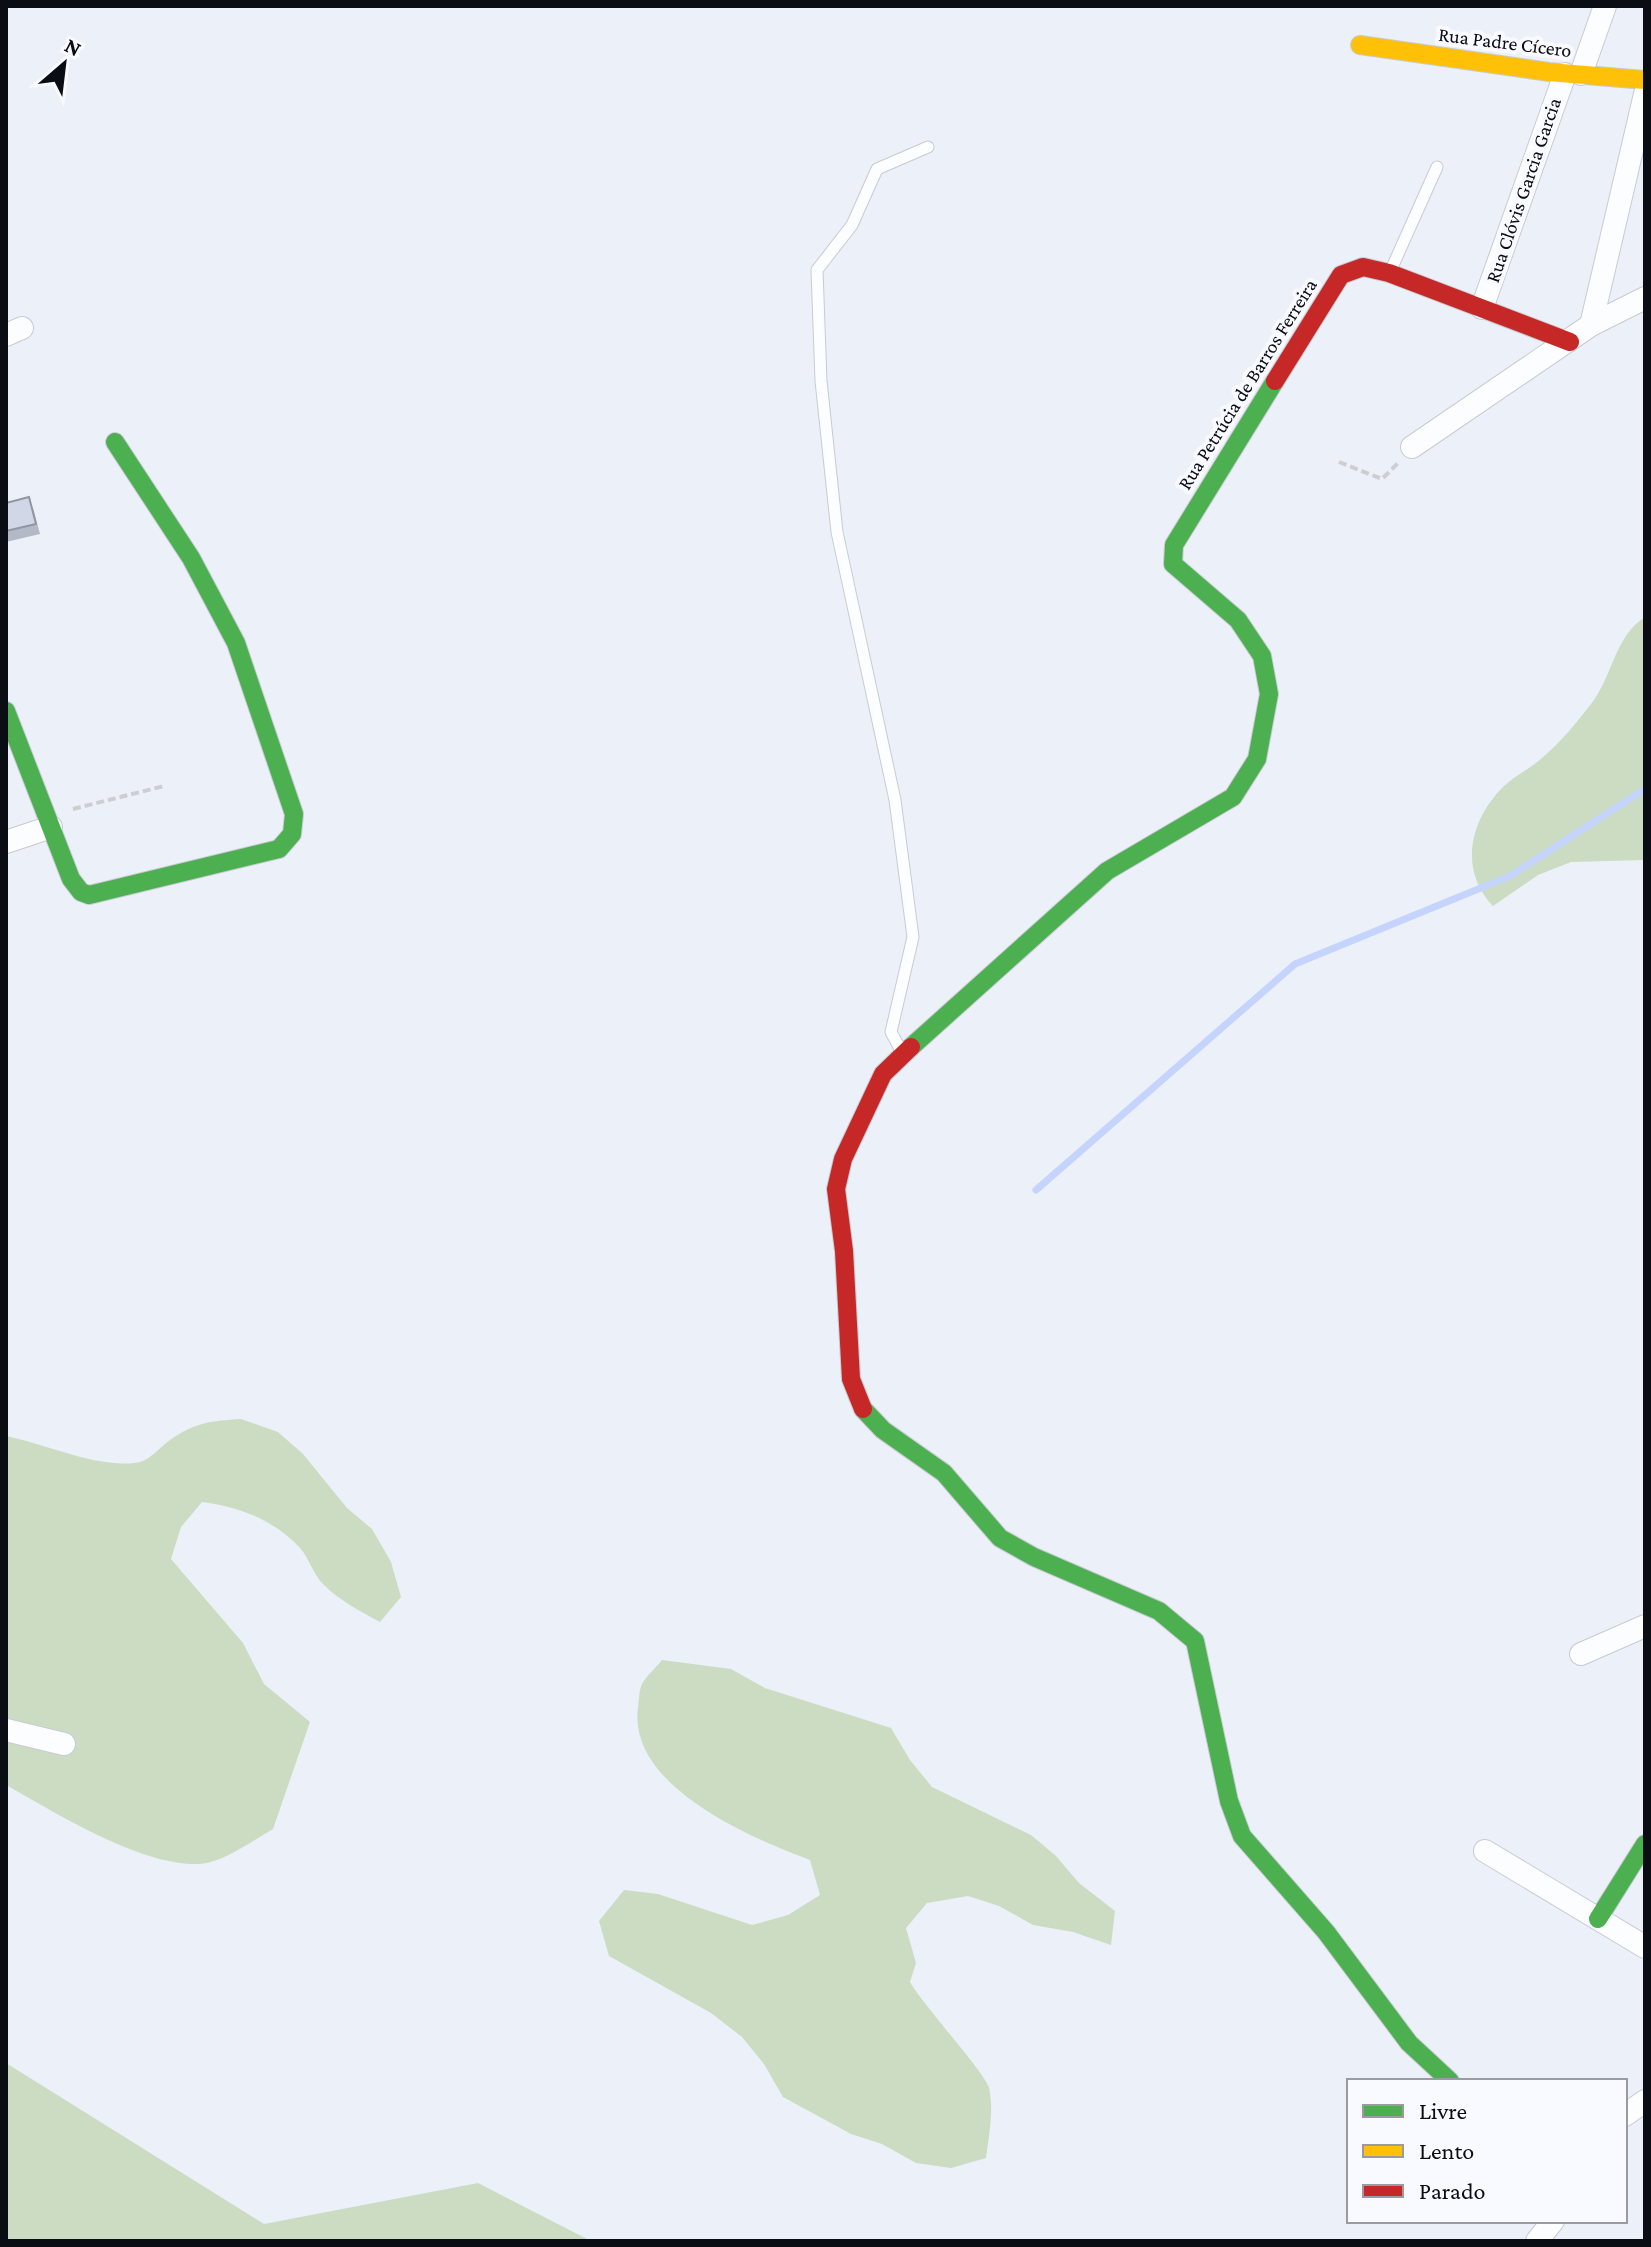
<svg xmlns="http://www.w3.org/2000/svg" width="1651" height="2247" font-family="'Crimson Pro',serif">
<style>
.green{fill:#ccdcc3}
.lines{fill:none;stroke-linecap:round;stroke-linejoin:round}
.stream{stroke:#c5d4fc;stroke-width:7}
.lane-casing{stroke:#c8cbd3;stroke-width:13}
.street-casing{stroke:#c8cbd3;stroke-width:24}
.fast-casing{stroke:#c8cbd3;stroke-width:20}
.slow-casing{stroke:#c8cbd3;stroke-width:20}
.jam-casing{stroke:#c8cbd3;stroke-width:20}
.path{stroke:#cdced1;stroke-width:4;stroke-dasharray:8 4;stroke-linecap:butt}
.lane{stroke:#fcfdfe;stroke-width:11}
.street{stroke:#fcfdfe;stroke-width:22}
.fast{stroke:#4caf50;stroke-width:18}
.slow{stroke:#ffc107;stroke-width:18}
.jam{stroke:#c62828;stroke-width:18}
.wall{fill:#b4b9c7}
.building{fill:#d1d7e7;stroke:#9296a2;stroke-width:2}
.labels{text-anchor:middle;stroke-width:8;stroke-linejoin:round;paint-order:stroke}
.street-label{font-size:20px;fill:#0a0d14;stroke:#f9faff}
</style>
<rect width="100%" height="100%" fill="#ecf0f9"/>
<g class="green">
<path d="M1645 617V860L1571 862 1538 875 1493 906C1459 871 1469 821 1503 787 1514 776 1530 769 1542 758 1560 743 1577 722 1591 704 1613 676 1614 637 1645 617Z"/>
<path d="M241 1419 278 1432 303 1454 347 1508 372 1529 391 1562 401 1597 380 1622C360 1611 340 1601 324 1585 313 1575 310 1559 300 1548 274 1520 240 1507 202 1502L181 1527 171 1559 243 1643 264 1684 310 1722 273 1829C252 1841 224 1862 200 1864 142 1867 56 1813 6 1785V1436C46 1444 101 1470 140 1462 151 1459 161 1446 170 1440 196 1422 211 1421 241 1419Z"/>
<path d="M662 1660 731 1669 765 1688 891 1728 910 1760 932 1787 1031 1835 1056 1856 1079 1883 1115 1911 1111 1945 1073 1932 1033 1925 999 1906 968 1896 927 1903 906 1928 916 1963 910 1982C923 2005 986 2074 989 2088 994 2110 989 2135 986 2158L951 2168 916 2163 882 2144 851 2134 783 2097 764 2064 742 2037 711 2013 609 1956 599 1921 624 1890 658 1894 752 1925 788 1915 820 1895 810 1860C751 1838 628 1786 638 1708 639 1700 639 1690 642 1684 647 1675 656 1668 662 1660Z"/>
<polygon points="6,2063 264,2224 478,2183 591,2241 6,2241"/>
</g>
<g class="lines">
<polyline class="stream" points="1036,1190 1295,964 1510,876 1645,789"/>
<defs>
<g id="lane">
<polyline points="1390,272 1437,167"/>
<polyline points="902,1052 891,1032 913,937 895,800 837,532 821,381 817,270 852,225 877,169 928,147"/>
</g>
<g id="street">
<polyline points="1581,74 1605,6"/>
<polyline points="1482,308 1565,74"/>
<polyline points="1591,325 1645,94"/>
<polyline points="6,335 22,328"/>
<polyline points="1412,447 1591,325 1645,298"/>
<polyline points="6,842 51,827"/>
<polyline points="1581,1654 1645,1626"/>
<polyline points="6,1730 64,1744"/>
<polyline points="1485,1851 1645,1947"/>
<polyline points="1625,2115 1645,2101"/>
<polyline points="1537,2241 1553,2221"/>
</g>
<g id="fast">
<polyline points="6,711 71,879 81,892 89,895 279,849 292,834 294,814 236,643 191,558 115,442"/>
<polyline points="911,1047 1107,871 1233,797 1257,759 1269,694 1262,656 1238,620 1173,564 1174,545 1275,381"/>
<polyline points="863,1409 883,1430 944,1473 1000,1538 1034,1557 1159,1611 1195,1641 1229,1801 1242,1836 1326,1932 1409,2043 1450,2081"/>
<polyline points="1598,1919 1645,1844"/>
</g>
<polyline id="slow" points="1360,45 1549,72 1645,80"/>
<g id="jam">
<polyline points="1275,381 1341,275 1363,267 1389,273 1570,342"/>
<polyline points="863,1409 851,1379 844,1251 836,1189 843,1159 883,1074 911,1047"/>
</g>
</defs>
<use href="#lane" class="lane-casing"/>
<use href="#street" class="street-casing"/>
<use href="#fast" class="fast-casing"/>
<use href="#slow" class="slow-casing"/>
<use href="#jam" class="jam-casing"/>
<g class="path">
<polyline points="1339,462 1382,479 1400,461"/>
<polyline points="73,809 164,786"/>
</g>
<use href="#lane" class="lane"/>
<use href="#street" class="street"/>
<use href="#fast" class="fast"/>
<use href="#slow" class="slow"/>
<use href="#jam" class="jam"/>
</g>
<polygon class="wall" points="6,503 33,508 40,534 6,542"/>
<polygon class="building" points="29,497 36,524 6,531 6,503"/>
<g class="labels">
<g class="street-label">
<text transform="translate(1505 42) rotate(7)" y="7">Rua Padre Cícero</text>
<text transform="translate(1523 190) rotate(-71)" y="7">Rua Clóvis Garcia Garcia</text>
<text transform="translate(1247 384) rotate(-58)" y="7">Rua Petrúcia de Barros Ferreira</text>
</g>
</g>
<rect width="1651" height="2247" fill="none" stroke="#0a0d14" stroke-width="16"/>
<rect x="1347" y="2079" width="280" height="144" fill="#f9faff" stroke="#999ba1" stroke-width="2"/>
<rect x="1363" y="2105" width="40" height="12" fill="#4caf50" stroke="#999ba1" stroke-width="2"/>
<text x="1419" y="2119" font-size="24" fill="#0a0d14">Livre</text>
<rect x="1363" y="2145" width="40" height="12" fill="#ffc107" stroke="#999ba1" stroke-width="2"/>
<text x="1419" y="2159" font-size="24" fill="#0a0d14">Lento</text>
<rect x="1363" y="2185" width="40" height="12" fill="#c62828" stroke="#999ba1" stroke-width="2"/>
<text x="1419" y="2199" font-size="24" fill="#0a0d14">Parado</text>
<g transform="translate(64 64) rotate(28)" stroke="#f9faff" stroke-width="6" paint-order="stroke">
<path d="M0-6L14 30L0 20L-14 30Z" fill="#0a0d14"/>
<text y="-12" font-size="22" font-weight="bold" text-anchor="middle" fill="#0a0d14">N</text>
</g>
</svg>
